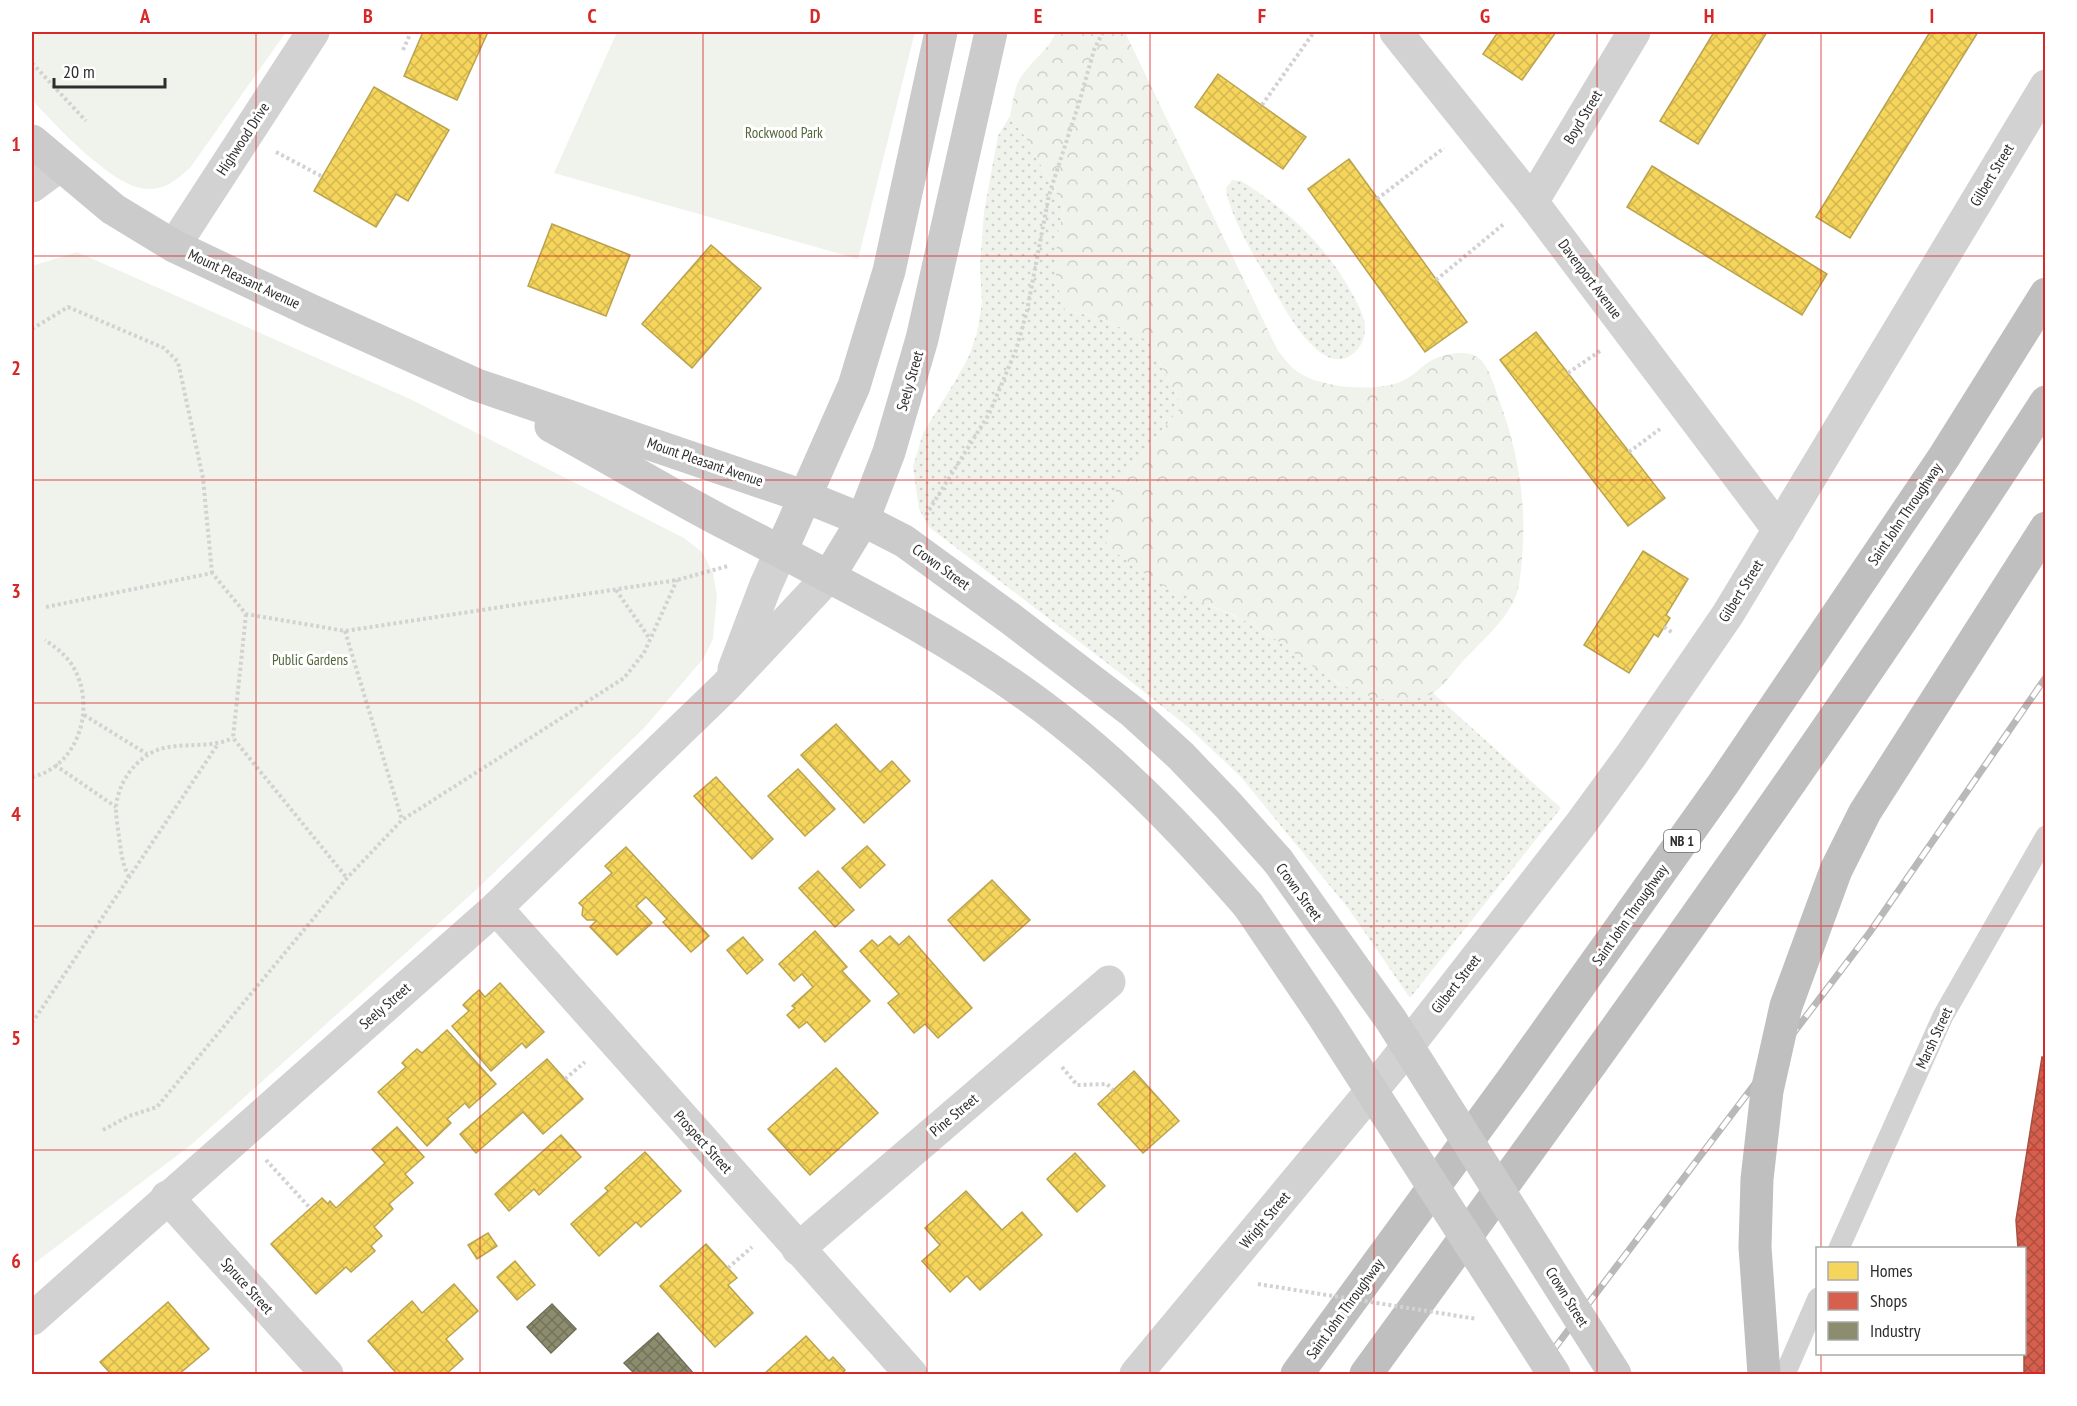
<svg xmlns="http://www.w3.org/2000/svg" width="2077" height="1406" font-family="'PT Sans Narrow',sans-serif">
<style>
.grass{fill:url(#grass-dots)}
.forest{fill:url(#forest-crowns)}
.park{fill:#f0f3eb}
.homes{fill:url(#homes-cross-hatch);stroke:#baa34e;stroke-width:1.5}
.shops{fill:url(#shops-cross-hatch);stroke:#a35143;stroke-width:1.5}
.industry{fill:url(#industry-cross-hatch);stroke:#70705a;stroke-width:1.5}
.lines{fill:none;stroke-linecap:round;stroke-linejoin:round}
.path{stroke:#d2d2d2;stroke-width:4;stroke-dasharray:3 3;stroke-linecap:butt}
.lane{stroke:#d2d2d2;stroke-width:21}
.street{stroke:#d2d2d2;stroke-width:33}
.secondary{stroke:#cbcbcb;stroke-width:33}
.highway{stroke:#bfbfbf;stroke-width:33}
.rail-casing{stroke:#b9b9b9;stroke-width:7}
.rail{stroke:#fff;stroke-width:4.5;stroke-dasharray:14;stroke-linecap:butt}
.path-bridge{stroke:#d2d2d2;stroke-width:4;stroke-dasharray:3 3;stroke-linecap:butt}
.secondary-bridge{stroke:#cbcbcb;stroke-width:33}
.highway-bridge{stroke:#bfbfbf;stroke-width:33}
.grid{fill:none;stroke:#d62828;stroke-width:1.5;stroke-opacity:0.55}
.labels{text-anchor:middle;stroke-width:6;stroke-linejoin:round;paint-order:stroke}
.shield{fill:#fff;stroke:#6c6c6c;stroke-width:1.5}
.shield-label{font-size:14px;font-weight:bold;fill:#2d2d2d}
.street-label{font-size:15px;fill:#2d2d2d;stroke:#fff}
.park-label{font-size:15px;fill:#52663c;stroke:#fff}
.neatline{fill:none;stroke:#d62828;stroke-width:2}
.grid-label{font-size:20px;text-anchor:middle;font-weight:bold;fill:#d62828}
</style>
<defs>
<pattern id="grass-dots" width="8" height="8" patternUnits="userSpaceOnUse" patternTransform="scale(1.5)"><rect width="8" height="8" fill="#f0f3eb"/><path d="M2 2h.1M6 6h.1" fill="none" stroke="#ced1ca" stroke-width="1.8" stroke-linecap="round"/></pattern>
<pattern id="forest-crowns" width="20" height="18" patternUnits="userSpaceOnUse" patternTransform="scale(1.5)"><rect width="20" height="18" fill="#f0f3eb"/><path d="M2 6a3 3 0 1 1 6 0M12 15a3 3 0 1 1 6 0" fill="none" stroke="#ced1ca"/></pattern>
<pattern id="homes-cross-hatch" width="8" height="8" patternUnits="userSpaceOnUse" patternTransform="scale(1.5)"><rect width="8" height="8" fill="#f6d55c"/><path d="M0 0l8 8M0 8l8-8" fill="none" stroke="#d3b750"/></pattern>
<pattern id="shops-cross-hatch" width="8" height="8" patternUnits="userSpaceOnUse" patternTransform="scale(1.5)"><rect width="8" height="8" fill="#d6604d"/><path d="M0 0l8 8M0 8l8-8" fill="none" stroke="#ae5040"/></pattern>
<pattern id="industry-cross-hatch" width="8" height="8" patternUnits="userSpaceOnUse" patternTransform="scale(1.5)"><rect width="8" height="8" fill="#8c8c6e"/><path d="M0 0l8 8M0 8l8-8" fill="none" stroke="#73735b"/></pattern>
</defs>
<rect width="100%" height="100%" fill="#fff"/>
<g class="grass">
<polygon points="1010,116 1026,138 1064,207 1057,239 1065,310 1100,318 1149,341 1182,406 1117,484 1164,586 1248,622 1299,654 1339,684 1404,700 1433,693 1561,808 1410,998 1348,908 1241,777 1188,727 1120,673 929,527 919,509 913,467 923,433 957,378 969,356 977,333 982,303 980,266 984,212 998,136"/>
<path d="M1232 180 1241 181C1286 209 1322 241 1349 288 1354 297 1360 307 1363 317 1367 328 1365 341 1357 350 1322 388 1280 299 1267 278 1255 259 1227 209 1226 188Z"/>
</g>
<path class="forest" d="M1056 32H1125L1277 349C1284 359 1291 368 1301 374 1324 388 1374 392 1400 382 1413 377 1421 366 1432 360 1446 353 1471 348 1482 361 1490 371 1494 385 1498 397 1518 450 1527 502 1522 559 1521 570 1520 582 1517 593 1508 619 1482 641 1463 661 1455 670 1442 688 1433 693 1426 697 1412 700 1405 700 1347 707 1296 647 1247 622 1221 608 1193 600 1166 587 1145 576 1126 559 1106 546L1117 484 1182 406 1149 341 1100 318 1065 310 1056 281 1057 239 1064 207 1026 138 1010 116C1013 103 1014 85 1023 74 1034 59 1049 49 1056 32Z"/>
<g class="park">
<path d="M32 32H286L190 168C177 179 167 189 149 189 114 190 55 124 32 100Z"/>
<polygon points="617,32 915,32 858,259 554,173"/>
<polygon points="77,252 410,399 684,538 702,552 713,573 717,596 713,639 703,659 644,728 476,890 191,1145 32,1265 32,266"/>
</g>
<g class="homes">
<polygon points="423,32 488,32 457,100 404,76"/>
<polygon points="1498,32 1556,32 1522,80 1483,54"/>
<polygon points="1714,32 1767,32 1698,144 1660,121"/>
<polygon points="1930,32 1978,32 1850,238 1816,217"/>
<polygon points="1218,74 1306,137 1283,169 1195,107"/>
<polygon points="374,87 449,130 408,201 396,194 376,227 314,191"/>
<polygon points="1349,159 1467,322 1425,352 1308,189"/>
<polygon points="1652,166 1827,274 1802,315 1627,207"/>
<polygon points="552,224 630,255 606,316 528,286"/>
<polygon points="711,245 761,288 692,368 642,324"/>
<polygon points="1536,332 1665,498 1628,526 1500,360"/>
<polygon points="1643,551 1688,579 1666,615 1670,618 1658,637 1654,634 1629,673 1584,645"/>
<polygon points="836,724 880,772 892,761 910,781 864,823 801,755"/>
<polygon points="798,769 835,809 805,836 768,796"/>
<polygon points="716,777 773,839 752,859 694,796"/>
<polygon points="867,846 885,865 860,888 842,868"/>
<polygon points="626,847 709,936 691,952 663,922 667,919 646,897 636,906 652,923 617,955 590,927 596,921 595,920 587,920 582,915 583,907 579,903 612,873 605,866"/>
<polygon points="818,871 854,910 835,927 799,888"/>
<polygon points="992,880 1030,920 984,961 948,920"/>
<polygon points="815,931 847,967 842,971 870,1001 825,1042 807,1022 799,1028 787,1015 795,1008 792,1006 813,987 802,974 794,981 779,964"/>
<polygon points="890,936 899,945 909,936 972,1008 938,1038 925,1024 914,1033 888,1003 899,994 860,951 872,940 878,946"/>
<polygon points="743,937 763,960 747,974 727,950"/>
<polygon points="500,983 544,1032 526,1048 522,1043 491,1071 452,1026 469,1011 463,1005 471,997 479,990 485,997"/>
<polygon points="447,1030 496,1084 469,1108 465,1103 447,1119 451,1123 427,1146 378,1092 406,1067 402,1063 409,1056 417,1049 422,1053"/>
<polygon points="547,1059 583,1099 543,1134 523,1112 476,1153 460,1134"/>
<polygon points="836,1068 878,1113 810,1175 768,1129"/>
<polygon points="1134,1071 1179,1121 1143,1153 1098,1104"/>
<polygon points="397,1127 424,1157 405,1174 413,1183 389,1204 393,1209 374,1227 382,1236 371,1246 375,1251 351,1272 346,1267 316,1294 271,1244 322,1198 328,1204 330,1201 336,1208 385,1163 372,1149"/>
<polygon points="561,1135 581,1157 539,1195 534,1189 509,1211 495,1194"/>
<polygon points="645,1152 681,1191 641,1227 636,1222 599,1256 571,1224 608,1191 605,1188"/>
<polygon points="1075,1153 1105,1186 1077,1212 1047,1179"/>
<polygon points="966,1191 1002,1230 1022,1212 1042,1235 980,1290 967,1276 950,1292 922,1261 940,1245 925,1228"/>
<polygon points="488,1233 497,1246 477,1259 468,1245"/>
<polygon points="706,1244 737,1278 728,1285 753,1313 715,1347 660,1286"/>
<polygon points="515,1261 535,1285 517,1300 497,1277"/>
<polygon points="454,1284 478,1311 446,1339 463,1359 446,1374 397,1374 368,1341 412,1301 422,1313"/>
<polygon points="168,1302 209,1349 179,1374 111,1374 100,1362"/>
<polygon points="806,1336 829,1361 833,1357 845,1370 842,1374 764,1374"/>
</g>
<polygon class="shops" points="2042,1057 2046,1058 2046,1374 2024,1374 2024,1248 2018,1248 2016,1220"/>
<g class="industry">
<polygon points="552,1304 576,1329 551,1353 527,1327"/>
<polygon points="658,1333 694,1374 635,1374 624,1363"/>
</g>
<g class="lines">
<g class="path">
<polyline points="403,50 411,32"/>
<polyline points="32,63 86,121"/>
<polyline points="1262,105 1314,32"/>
<polyline points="276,152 323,177"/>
<polyline points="1377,199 1444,148"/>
<polyline points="1436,280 1505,223"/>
<polyline points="32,329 68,307 164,348 178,362 203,478 212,573"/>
<polyline points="1568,373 1600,351"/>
<polyline points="1629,452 1660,429"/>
<polyline points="926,515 989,414 1016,350 1027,311 1049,195 1079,103 1094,50 1103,32"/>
<polyline points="616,590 650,639"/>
<polyline points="46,607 212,573 246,614 345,631 677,580 728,566"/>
<polyline points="246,614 233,738 347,878"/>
<polyline points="1664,627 1673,633"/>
<polyline points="345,631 402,820"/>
<polyline points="84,715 147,754"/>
<polyline points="55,765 116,807"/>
<path d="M32 777C80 766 97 704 72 665 65 654 55 647 45 640"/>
<path d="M129 877C122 864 121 851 119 837 118 828 116 818 116 809 117 783 136 757 160 749 185 742 209 749 233 738"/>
<polyline points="32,1023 218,744"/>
<polyline points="1062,1067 1077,1085 1107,1084 1113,1090"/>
<polyline points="565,1079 585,1062"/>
<polyline points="103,1130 129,1116 157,1107 347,878 402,820 624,678 644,653 677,580"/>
<polyline points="266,1160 310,1208"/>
<polyline points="728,1268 752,1247"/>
</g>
<g class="lane">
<polyline points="1839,1248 1943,1016 2046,836"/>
<polyline points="1785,1374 1818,1298"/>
</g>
<g class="street">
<polyline points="1396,32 1532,202 1779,530"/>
<polyline points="32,186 59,166"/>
<polyline points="1532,202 1634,32"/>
<polyline points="174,246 313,32"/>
<polyline points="734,669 765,587 781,551"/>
<polyline points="496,908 911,1374"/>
<polyline points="167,1197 327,1374"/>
<polyline points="798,1249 1109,982"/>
<polyline points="32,1319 496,908 726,686 829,576"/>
<polyline points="1136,1374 1393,1065 1580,825 1632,754 1728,614 2046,86"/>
</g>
<g class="secondary">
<polyline points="32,141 113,209 174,246 312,311 477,385 806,497 863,520 904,541 1011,619 1134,713 1181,756 1228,805 1278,861"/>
<path d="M551 426C608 457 664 491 721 521 839 582 960 640 1065 724 1134 779 1190 839 1248 905"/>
<polyline points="781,551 854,386 889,271 941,32"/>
<polyline points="829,576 863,520 889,452 922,339 991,32"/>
</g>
<g class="highway">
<polyline points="1297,1374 1515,1076 1723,784 1944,457 2046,294"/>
<path d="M1366 1374C1599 1055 1831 734 2046 402"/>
</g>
<defs>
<polyline id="rail" points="1535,1374 1870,932 2046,677"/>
</defs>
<use href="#rail" class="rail-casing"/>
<use href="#rail" class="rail"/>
<polyline class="path-bridge" points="1258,1284 1477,1319"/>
<g class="secondary-bridge">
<polyline points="1278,861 1391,1020 1615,1374"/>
<polyline points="1248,905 1324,1017 1554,1374"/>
</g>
<polyline class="highway-bridge" points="1764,1374 1755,1247 1757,1179 1767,1091 1786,1006 1836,870 1865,812 2046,528"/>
</g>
<path class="grid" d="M256 32V1374M480 32V1374M703 32V1374M927 32V1374M1150 32V1374M1374 32V1374M1597 32V1374M1821 32V1248M32 256H2046M32 480H2046M32 703H2046M32 926H2046M32 1150H2046M1821 1354V1374"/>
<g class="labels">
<rect class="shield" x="1664" y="830" width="36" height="22" rx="4.5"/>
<g class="shield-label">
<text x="1682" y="846">NB 1</text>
</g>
<g class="street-label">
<text transform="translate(1583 117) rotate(-59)" y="5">Boyd Street</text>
<text transform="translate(243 139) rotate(-57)" y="5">Highwood Drive</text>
<text transform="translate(1992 175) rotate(-59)" y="5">Gilbert Street</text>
<text transform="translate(244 279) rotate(25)" y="5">Mount Pleasant Avenue</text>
<text transform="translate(1590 279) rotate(53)" y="5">Davenport Avenue</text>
<text transform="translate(910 381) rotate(-74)" y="5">Seely Street</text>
<text transform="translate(705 462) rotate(19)" y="5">Mount Pleasant Avenue</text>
<text transform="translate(1905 514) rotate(-56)" y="5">Saint John Throughway</text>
<text transform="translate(941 567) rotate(36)" y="5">Crown Street</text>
<text transform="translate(1741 591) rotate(-58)" y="5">Gilbert Street</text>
<text transform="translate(1299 892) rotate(54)" y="5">Crown Street</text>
<text transform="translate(1630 915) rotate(-55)" y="5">Saint John Throughway</text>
<text transform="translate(1456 984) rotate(-52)" y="5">Gilbert Street</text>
<text transform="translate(385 1006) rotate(-41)" y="5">Seely Street</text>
<text transform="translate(1934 1038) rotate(-65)" y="5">Marsh Street</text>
<text transform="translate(954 1115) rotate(-40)" y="5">Pine Street</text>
<text transform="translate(703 1142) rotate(48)" y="5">Prospect Street</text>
<text transform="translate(1265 1220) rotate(-50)" y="5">Wright Street</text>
<text transform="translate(247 1286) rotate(48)" y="5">Spruce Street</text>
<text transform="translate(1567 1297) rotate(58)" y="5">Crown Street</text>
<text transform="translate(1345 1309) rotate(-54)" y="5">Saint John Throughway</text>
</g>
<g class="park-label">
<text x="784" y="138">Rockwood Park</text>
<text x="310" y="665">Public Gardens</text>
</g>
</g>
<rect width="2077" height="1406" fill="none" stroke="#ffffff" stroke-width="66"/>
<rect x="1816" y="1247" width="210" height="108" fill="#ffffff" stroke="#ababab" stroke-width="1.5"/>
<rect x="1828" y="1262" width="30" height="18" fill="#f6d55c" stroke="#ababab" stroke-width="1.5"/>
<text x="1870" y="1277" font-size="18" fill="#2d2d2d">Homes</text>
<rect x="1828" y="1292" width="30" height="18" fill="#d6604d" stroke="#ababab" stroke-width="1.5"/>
<text x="1870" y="1307" font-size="18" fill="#2d2d2d">Shops</text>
<rect x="1828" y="1322" width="30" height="18" fill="#8c8c6e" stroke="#ababab" stroke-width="1.5"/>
<text x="1870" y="1337" font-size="18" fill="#2d2d2d">Industry</text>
<path d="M54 78v9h111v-9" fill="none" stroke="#2d2d2d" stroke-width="3"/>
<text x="63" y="78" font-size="18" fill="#2d2d2d" stroke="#ffffff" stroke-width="4.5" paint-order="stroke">20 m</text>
<rect x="33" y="33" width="2011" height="1340" class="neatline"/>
<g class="grid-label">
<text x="145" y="23">A</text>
<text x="368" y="23">B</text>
<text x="592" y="23">C</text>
<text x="815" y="23">D</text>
<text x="1038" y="23">E</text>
<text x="1262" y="23">F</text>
<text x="1485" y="23">G</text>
<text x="1709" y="23">H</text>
<text x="1932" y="23">I</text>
<text x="16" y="151">1</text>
<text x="16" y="375">2</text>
<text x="16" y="598">3</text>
<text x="16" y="821">4</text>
<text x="16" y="1045">5</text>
<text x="16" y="1268">6</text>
</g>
</svg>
